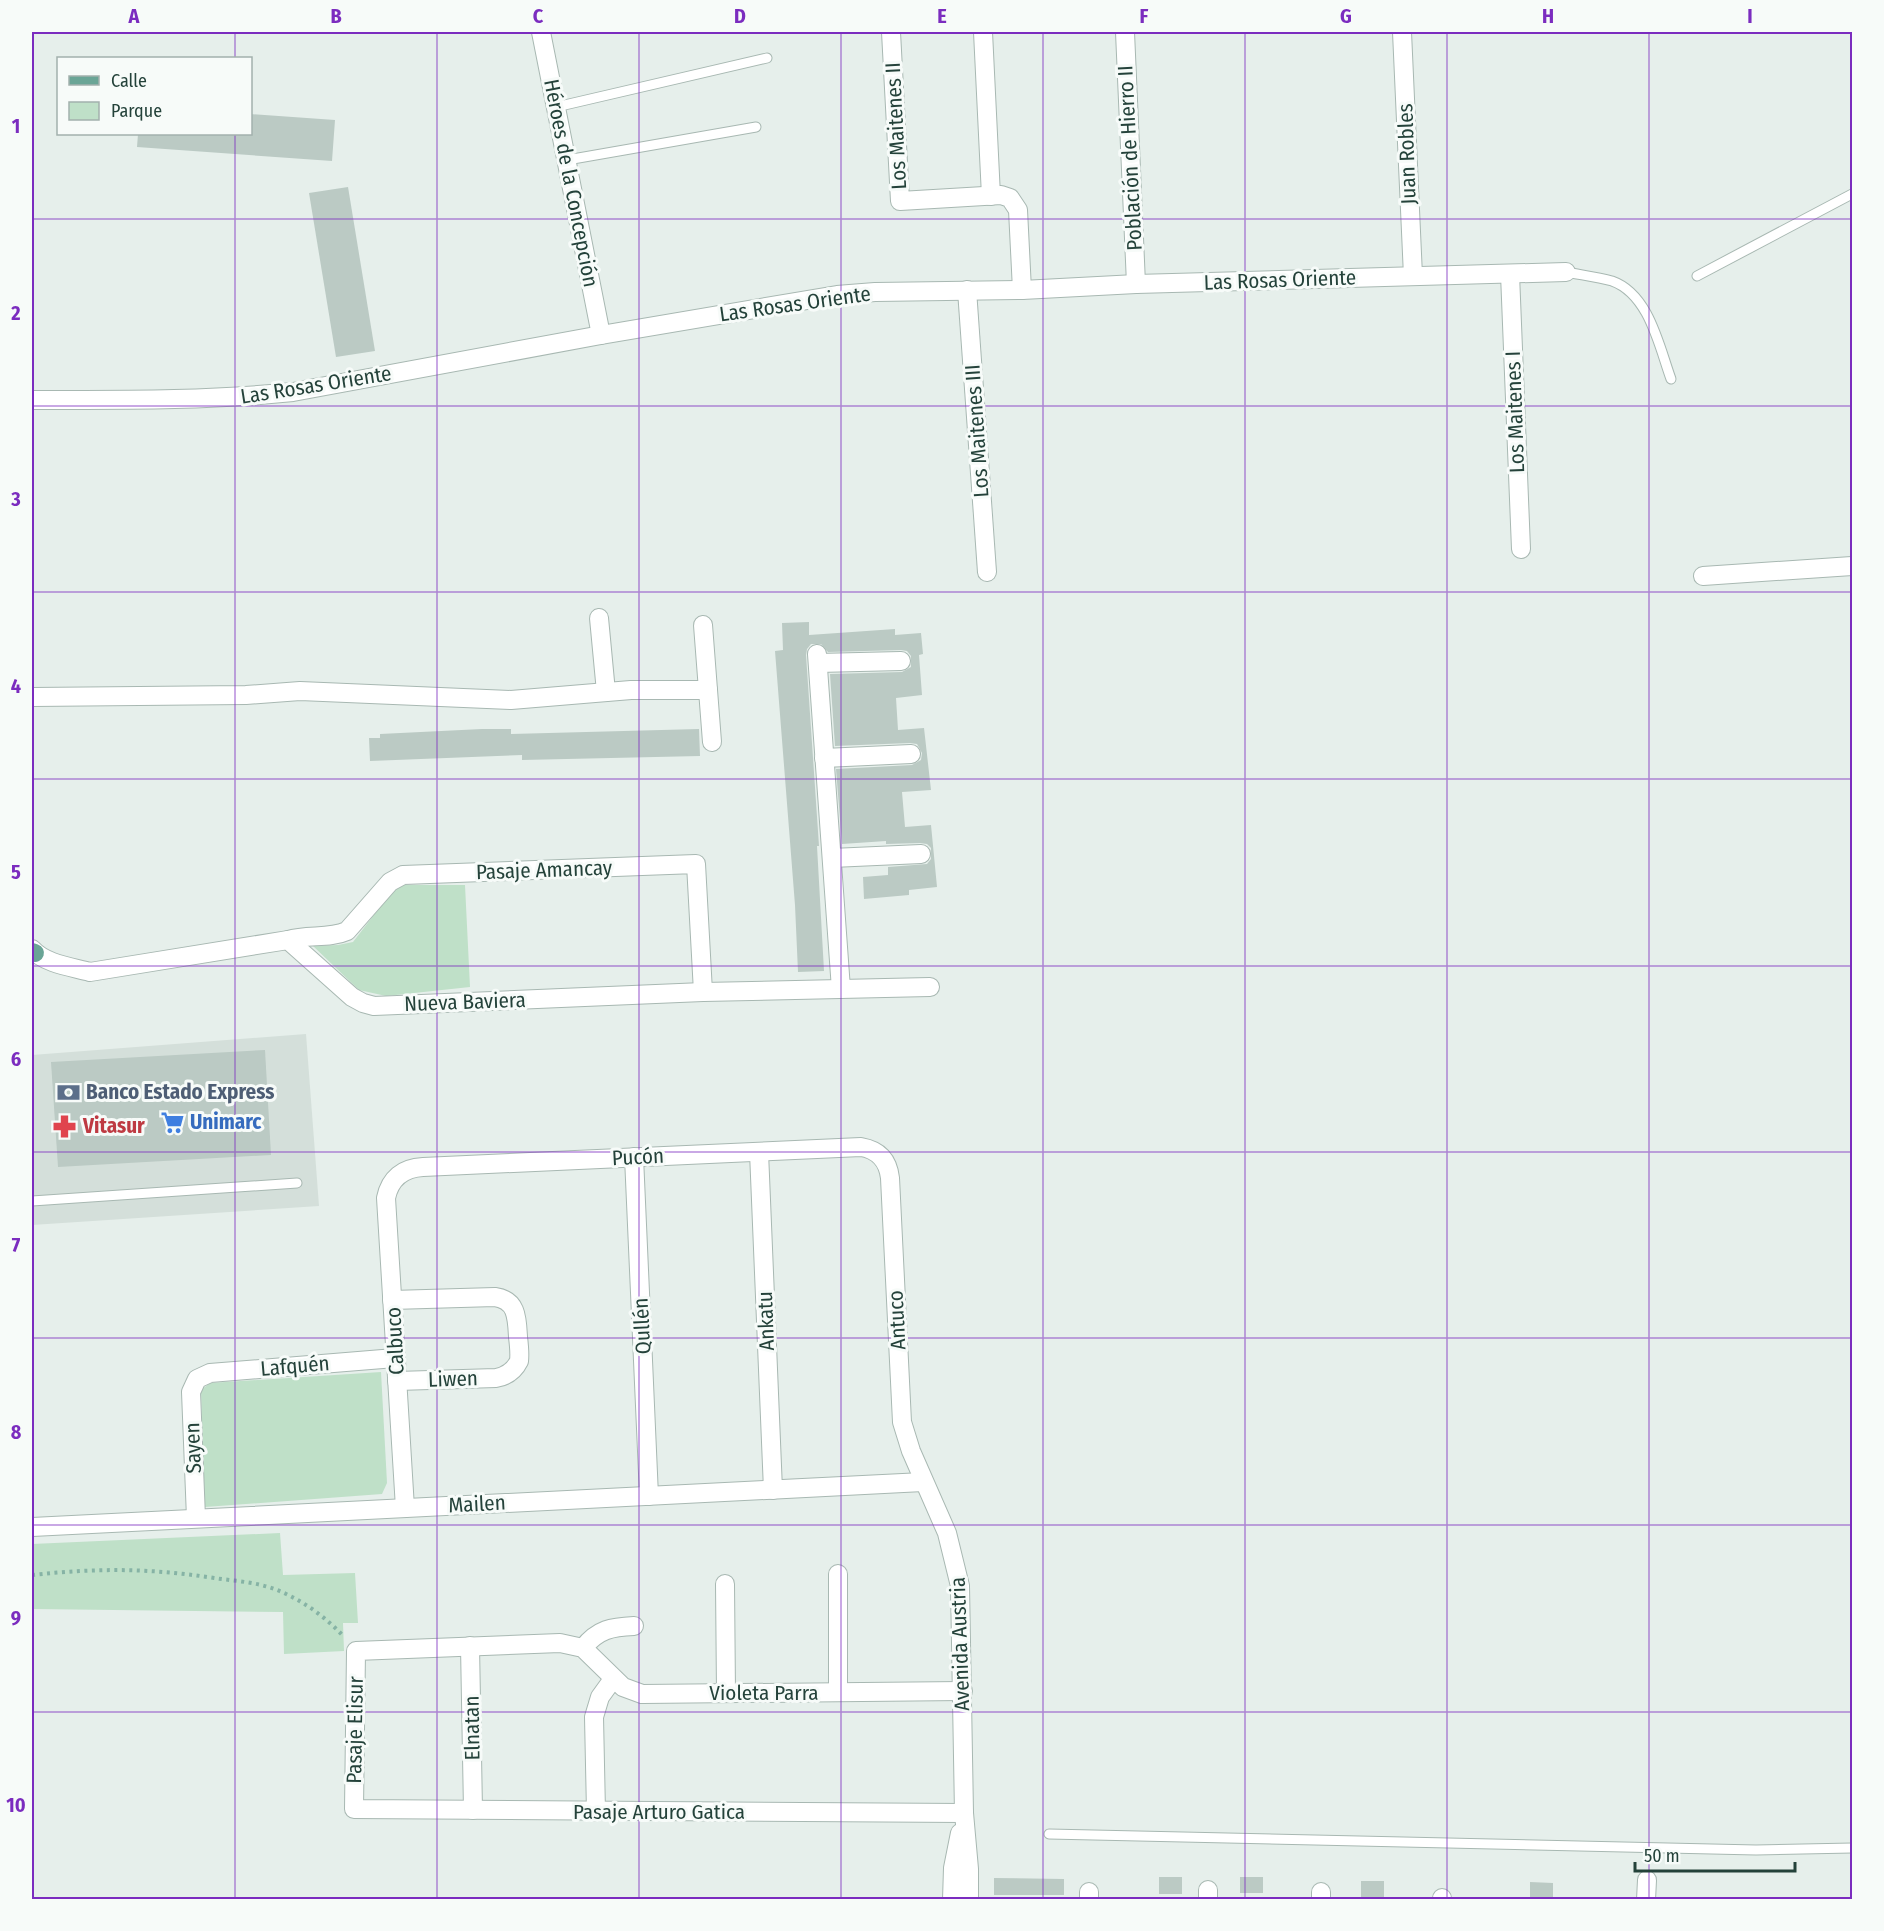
<svg xmlns="http://www.w3.org/2000/svg" width="1884" height="1931" font-family="'Fira Sans Condensed',sans-serif">
<style>
.built{fill:#d4dfda}
.green{fill:#bfe0c8}
.building{fill:#bbcac4}
.lines{fill:none;stroke-linecap:round;stroke-linejoin:round}
.lane-casing{stroke:#a8b8b2;stroke-width:11}
.street-casing{stroke:#a8b8b2;stroke-width:20}
.primary-casing{stroke:#c2cac8;stroke-width:20}
.path{stroke:#86b3a5;stroke-width:4;stroke-dasharray:3 4.5;stroke-linecap:butt}
.lane{stroke:#fff;stroke-width:9}
.street{stroke:#fff;stroke-width:18}
.primary{stroke:#6aa596;stroke-width:18}
.grid{fill:none;stroke:#7b2cbf;stroke-width:1.5;stroke-opacity:0.55}
.labels{text-anchor:middle;stroke-width:6;stroke-linejoin:round;paint-order:stroke}
.street-label{font-size:21px;fill:#24423a;stroke:#f7fbf9}
.service-label{font-size:21px;font-weight:bold;fill:#4e5e75;stroke:#f7fbf9;text-anchor:start}
.shop-label{font-size:21px;font-weight:bold;fill:#366cbe;stroke:#f7fbf9;text-anchor:start}
.health-label{font-size:21px;font-weight:bold;fill:#be3a42;stroke:#f7fbf9;text-anchor:start}
.neatline{fill:none;stroke:#7b2cbf;stroke-width:2}
.grid-label{font-size:20px;text-anchor:middle;font-weight:bold;fill:#7b2cbf}
</style>
<rect width="100%" height="100%" fill="#e6efeb"/>
<polygon class="built" points="306,1034 319,1206 32,1225 32,1055"/>
<g class="green">
<polygon points="403,885 465,885 470,987 386,996 359,990 313,946 338,945 353,942 391,893"/>
<polygon points="381,1372 387,1483 382,1494 205,1507 201,1390 210,1383"/>
<polygon points="280,1533 283,1575 355,1573 358,1623 343,1623 344,1651 284,1654 283,1612 32,1609 32,1544"/>
</g>
<g class="building">
<polygon points="250,114 335,120 332,161 137,147 138,134 250,134"/>
<polygon points="348,187 375,351 336,357 309,193"/>
<polygon points="809,622 809,635 895,629 895,635 921,633 923,654 919,655 922,695 896,698 898,730 924,728 931,790 902,792 905,827 931,825 937,887 909,890 909,895 864,899 863,877 888,875 888,867 927,864 931,859 931,848 927,844 920,843 886,844 886,841 842,844 836,769 912,765 921,760 922,753 917,744 910,743 835,746 830,674 902,672 911,667 911,656 907,651 901,650 828,652 821,644 811,644 807,649 806,655 819,846 817,846 824,971 798,972 795,905 775,651 783,650 782,623"/>
<polygon points="482,729 511,729 511,734 699,729 700,756 522,760 522,755 370,761 369,738 380,738 380,734"/>
<polygon points="265,1050 271,1155 58,1167 51,1062"/>
<rect x="1159" y="1877" width="23" height="17"/>
<rect x="1240" y="1877" width="23" height="16"/>
<polygon points="994,1878 1064,1879 1064,1895 994,1895"/>
<rect x="1361" y="1881" width="23" height="17"/>
<polygon points="1530,1882 1553,1883 1553,1899 1530,1899"/>
</g>
<g class="lines">
<defs>
<g id="lane">
<polyline points="556,107 767,58"/>
<polyline points="567,160 756,127"/>
<path d="M1566 272C1581 275 1597 277 1612 281 1649 294 1659 346 1671 379"/>
<polyline points="1697,276 1852,194"/>
<polyline points="32,1201 297,1183"/>
<polyline points="1049,1834 1756,1850 1852,1848"/>
</g>
<g id="street">
<polyline points="541,32 601,335"/>
<polyline points="891,32 900,201 1001,195 1010,198 1018,210 1022,290"/>
<polyline points="983,32 991,196"/>
<polyline points="1125,32 1136,284"/>
<polyline points="1402,32 1413,276"/>
<polyline points="1510,274 1521,549"/>
<polyline points="967,290 987,572"/>
<path d="M32 400C119 400 206 401 293 392L601 335 837 295 875 292 1022 290 1136 284 1566 272"/>
<polyline points="1703,576 1852,566"/>
<polyline points="599,618 606,692"/>
<polyline points="703,625 712,742"/>
<polyline points="817,654 841,989"/>
<polyline points="818,663 901,661"/>
<polyline points="32,697 246,695 300,691 511,700 631,690 708,690"/>
<polyline points="824,758 911,754"/>
<polyline points="832,858 921,854"/>
<path d="M288 940C308 934 329 939 347 931L390 882 403 875 696 864 703 992"/>
<path d="M32 949C45 964 72 967 90 972L288 940 352 997 363 1003 374 1006 703 992 930 987"/>
<polyline points="759,1152 773,1490"/>
<polyline points="634,1157 649,1496"/>
<path d="M392 1300 495 1297C517 1300 517 1318 518 1337 519 1345 520 1353 519 1361 514 1371 507 1376 496 1378L397 1381"/>
<path d="M405 1508 386 1198C390 1178 403 1168 423 1167L861 1147C878 1150 888 1160 890 1178L902 1422 911 1451 947 1533 960 1586 964 1813 969 1869V1900"/>
<polyline points="196,1518 191,1392 197,1379 210,1373 395,1358"/>
<polyline points="32,1527 923,1482"/>
<polyline points="725,1584 726,1693"/>
<polyline points="470,1646 473,1810"/>
<path d="M583 1648C598 1629 612 1627 634 1626"/>
<polyline points="963,1691 642,1694 623,1687 583,1648 560,1643 356,1651 354,1809 964,1813"/>
<polyline points="838,1692 838,1574"/>
<polyline points="596,1812 594,1717 600,1697 613,1679"/>
<polyline points="1089,1892 1089,1900"/>
<polyline points="1321,1892 1321,1900"/>
<polyline points="952,1900 953,1868 960,1833"/>
<polyline points="1208,1900 1208,1890"/>
<polyline points="1442,1900 1442,1898"/>
<polyline points="1646,1900 1647,1880"/>
</g>
<polyline id="primary" points="32,952 35,953"/>
</defs>
<use href="#lane" class="lane-casing"/>
<use href="#street" class="street-casing"/>
<use href="#primary" class="primary-casing"/>
<path class="path" d="M32 1575C96 1568 150 1568 214 1578 235 1581 257 1582 277 1590 302 1600 326 1617 344 1637"/>
<use href="#lane" class="lane"/>
<use href="#street" class="street"/>
<use href="#primary" class="primary"/>
</g>
<path class="grid" d="M235 32V58M437 32V1900M639 32V1900M841 32V1900M1043 32V1900M1245 32V1900M1447 32V1900M1649 32V1900M235 134V1900M32 219H1852M32 406H1852M32 592H1852M32 779H1852M32 966H1852M32 1152H1852M32 1338H1852M32 1525H1852M32 1712H1852"/>
<defs>
<symbol id="bank-bare" viewBox="-9 -9 18 18"><path d="M-6-4H6V4H-6ZM0-2.3a2.3 2.3 0 1 0 0 4.6a2.3 2.3 0 1 0 0-4.6Z" fill="#5c6f8a" stroke="#f7fbf9" stroke-width="2.5" paint-order="stroke"/></symbol>
<symbol id="supermarket-bare" viewBox="-9 -9 18 18"><path d="M-6-5.5h2.5l.6 2H6L4.5 2H-2.5L-4.4-4H-6ZM-1.5 3.2a1.3 1.3 0 1 0 .1 0ZM3 3.2a1.3 1.3 0 1 0 .1 0Z" fill="#3f7fe0" stroke="#f7fbf9" stroke-width="2.5" paint-order="stroke"/></symbol>
<symbol id="pharmacy-bare" viewBox="-9 -9 18 18"><path d="M-2-6h4v4h4v4h-4v4h-4v-4h-4v-4h4Z" fill="#e0444e" stroke="#f7fbf9" stroke-width="2.5" paint-order="stroke"/></symbol>
</defs>
<g fill-rule="evenodd">
<use href="#bank-bare" x="52" y="1076" width="33" height="33"/>
<use href="#supermarket-bare" x="156" y="1106" width="33" height="33"/>
<use href="#pharmacy-bare" x="48" y="1110" width="33" height="33"/>
</g>
<g class="labels">
<g class="street-label">
<text transform="translate(896 126) rotate(-93)" y="7">Los Maitenes II</text>
<text transform="translate(1407 154) rotate(-92)" y="7">Juan Robles</text>
<text transform="translate(1130 158) rotate(-93)" y="7">Población de Hierro II</text>
<text transform="translate(571 183) rotate(79)" y="7">Héroes de la Concepción</text>
<text transform="translate(1280 280) rotate(-2)" y="7">Las Rosas Oriente</text>
<text transform="translate(795 304) rotate(-8)" y="7">Las Rosas Oriente</text>
<text transform="translate(316 385) rotate(-9)" y="7">Las Rosas Oriente</text>
<text transform="translate(1515 412) rotate(-92)" y="7">Los Maitenes I</text>
<text transform="translate(977 431) rotate(-94)" y="7">Los Maitenes III</text>
<text transform="translate(544 870) rotate(-2)" y="7">Pasaje Amancay</text>
<text transform="translate(465 1002) rotate(-2)" y="7">Nueva Baviera</text>
<text transform="translate(638 1157) rotate(-3)" y="7">Pucón</text>
<text transform="translate(897 1320) rotate(-93)" y="7">Antuco</text>
<text transform="translate(766 1321) rotate(-92)" y="7">Ankatu</text>
<text transform="translate(642 1326) rotate(-93)" y="7">Qullén</text>
<text transform="translate(395 1341) rotate(-93)" y="7">Calbuco</text>
<text transform="translate(295 1366) rotate(-5)" y="7">Lafquén</text>
<text transform="translate(453 1379) rotate(-2)" y="7">Liwen</text>
<text transform="translate(193 1448) rotate(-92)" y="7">Sayen</text>
<text transform="translate(477 1504) rotate(-3)" y="7">Mailen</text>
<text transform="translate(960 1644) rotate(-92)" y="7">Avenida Austria</text>
<text x="764" y="1700">Violeta Parra</text>
<text transform="translate(472 1728) rotate(-91)" y="7">Elnatan</text>
<text transform="translate(355 1730) rotate(-89)" y="7">Pasaje Elisur</text>
<text x="659" y="1819">Pasaje Arturo Gatica</text>
</g>
<g class="service-label">
<text x="86" y="1099">Banco Estado Express</text>
</g>
<g class="shop-label">
<text x="190" y="1129">Unimarc</text>
</g>
<g class="health-label">
<text x="83" y="1133">Vitasur</text>
</g>
</g>
<rect width="1884" height="1931" fill="none" stroke="#f7fbf9" stroke-width="66"/>
<rect x="57" y="57" width="195" height="78" fill="#f7fbf9" stroke="#a3b1ad" stroke-width="1.5"/>
<rect x="69" y="76" width="30" height="9" fill="#6aa596" stroke="#a3b1ad" stroke-width="1.5"/>
<text x="111" y="87" font-size="18" fill="#24423a">Calle</text>
<rect x="69" y="102" width="30" height="18" fill="#bfe0c8" stroke="#a3b1ad" stroke-width="1.5"/>
<text x="111" y="117" font-size="18" fill="#24423a">Parque</text>
<path d="M1635 1862v9h160v-9" fill="none" stroke="#24423a" stroke-width="3"/>
<text x="1644" y="1862" font-size="18" fill="#24423a" stroke="#f7fbf9" stroke-width="4.5" paint-order="stroke">50 m</text>
<rect x="33" y="33" width="1818" height="1865" class="neatline"/>
<g class="grid-label">
<text x="134" y="23">A</text>
<text x="336" y="23">B</text>
<text x="538" y="23">C</text>
<text x="740" y="23">D</text>
<text x="942" y="23">E</text>
<text x="1144" y="23">F</text>
<text x="1346" y="23">G</text>
<text x="1548" y="23">H</text>
<text x="1750" y="23">I</text>
<text x="16" y="133">1</text>
<text x="16" y="320">2</text>
<text x="16" y="506">3</text>
<text x="16" y="693">4</text>
<text x="16" y="879">5</text>
<text x="16" y="1066">6</text>
<text x="16" y="1252">7</text>
<text x="16" y="1439">8</text>
<text x="16" y="1625">9</text>
<text x="16" y="1812">10</text>
</g>
</svg>
